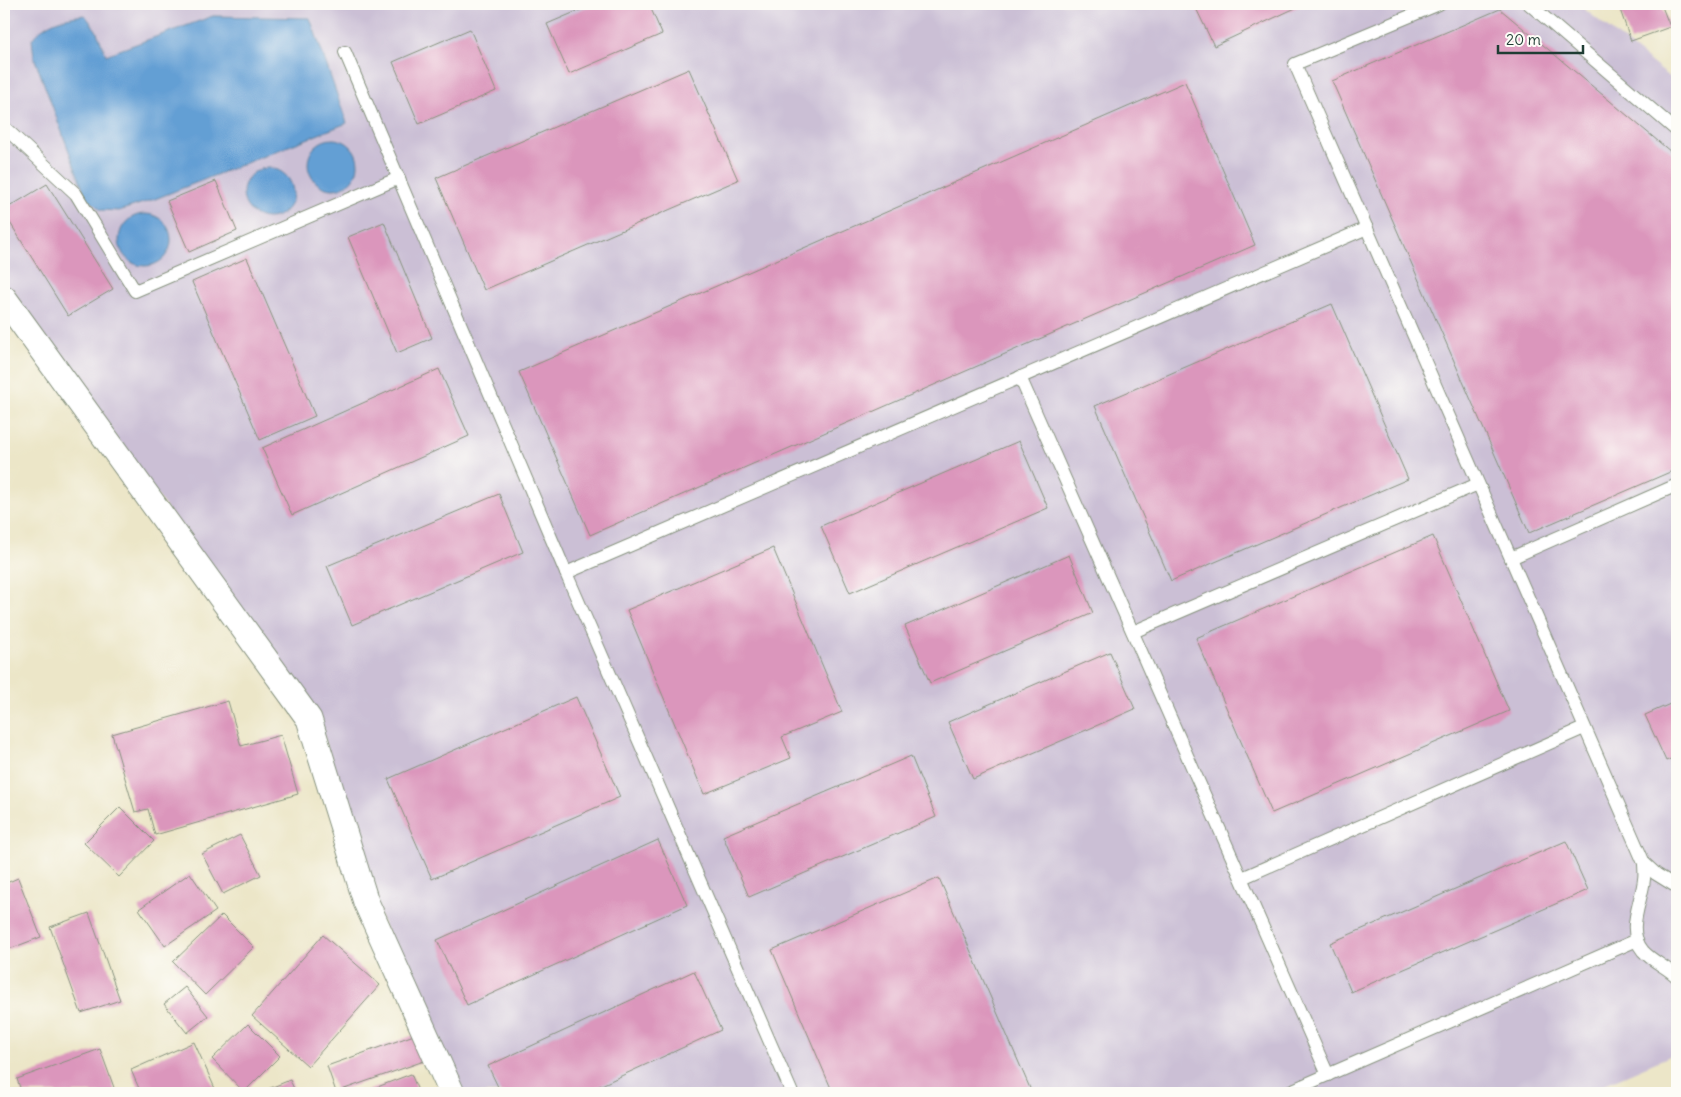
<svg xmlns="http://www.w3.org/2000/svg" width="1681" height="1097" font-family="Delius,sans-serif">
<style>
.industrial{fill:#cbbfd5}
.water{fill:#649fd4;stroke:#426e84}
.building{fill:#db96bc}
.lines{fill:none;stroke-linecap:round;stroke-linejoin:round}
.service-casing{stroke:#86927e;stroke-width:14}
.minor-casing{stroke:#86927e;stroke-width:27}
.service{stroke:#fff;stroke-width:12}
.minor{stroke:#fff;stroke-width:25}
</style>
<rect width="100%" height="100%" fill="#fdfcf7"/>
<filter id="ink" filterUnits="userSpaceOnUse"><feTurbulence type="fractalNoise" baseFrequency=".02" numOctaves="2"/><feDisplacementMap in="SourceGraphic" scale="10" xChannelSelector="R" yChannelSelector="G"/><feConvolveMatrix kernelMatrix="1 2 1 2 8 2 1 2 1" color-interpolation-filters="sRGB"/></filter>
<filter id="wash" filterUnits="userSpaceOnUse"><feTurbulence type="fractalNoise" baseFrequency=".0096" numOctaves="4" result="noise"/><feDisplacementMap in="SourceGraphic" scale="20" xChannelSelector="R" yChannelSelector="G"/><feGaussianBlur stdDeviation="1.12" result="paint"/><feColorMatrix in="noise" values="0 0 0 0 0 0 0 0 0 0 0 0 0 0 0 0 0 1.4 0 .05"/><feComposite in="paint" operator="in"/></filter>
<g filter="url(#wash)">
<rect width="100%" height="100%" fill="#ece6c8"/>
<polygon class="industrial" points="4,4 1578,4 1677,83 1677,1053 1584,1093 460,1093 372,899 318,718 4,283"/>
<g class="water">
<path d="M85 15 96 30 106 55 213 16 310 18 347 123 155 199 119 211 101 210 86 197 34 57 32 39C47 21 62 18 85 15Z"/>
<circle cx="333" cy="164" r="25"/>
<circle cx="268" cy="193" r="25"/>
<circle cx="145" cy="240" r="26"/>
</g>
<g id="blocks">
<g class="building">
<polygon points="594,4 649,4 662,34 569,74 547,24"/>
<polygon points="1194,4 1304,4 1214,46"/>
<polygon points="1618,4 1661,4 1670,27 1631,41"/>
<polygon points="1500,9 1677,157 1677,469 1529,533 1332,81"/>
<polygon points="470,29 496,91 419,124 393,62"/>
<polygon points="689,69 738,180 484,290 436,178"/>
<polygon points="1185,82 1255,245 590,535 519,372"/>
<polygon points="216,181 237,231 189,252 167,201"/>
<polygon points="47,184 113,289 68,316 4,213 4,210"/>
<polygon points="384,222 432,338 397,353 348,237"/>
<polygon points="247,258 315,416 260,440 192,282"/>
<polygon points="1332,304 1408,479 1171,581 1095,406"/>
<polygon points="439,369 469,436 292,515 262,448"/>
<polygon points="1019,441 1048,508 850,593 821,526"/>
<polygon points="499,494 523,552 352,625 327,566"/>
<polygon points="1433,536 1509,711 1272,813 1196,638"/>
<polygon points="773,548 842,712 782,737 791,758 704,794 627,610"/>
<polygon points="1069,555 1093,613 930,683 905,626"/>
<polygon points="1110,652 1135,709 973,779 948,722"/>
<polygon points="576,697 620,797 432,879 388,779"/>
<polygon points="228,701 241,746 281,735 298,794 155,835 148,809 135,812 112,734"/>
<polygon points="1677,701 1677,756 1666,761 1645,715"/>
<polygon points="911,756 936,817 749,897 723,836"/>
<polygon points="120,807 154,841 119,877 84,843"/>
<polygon points="240,835 261,875 223,894 202,854"/>
<polygon points="658,840 687,905 467,1005 437,940"/>
<polygon points="1566,841 1588,890 1351,992 1330,943"/>
<polygon points="190,873 216,911 165,946 139,909"/>
<polygon points="18,878 41,937 4,951 4,884"/>
<polygon points="939,878 1032,1093 833,1093 772,950"/>
<polygon points="89,913 120,1000 81,1013 50,927"/>
<polygon points="222,915 254,947 205,995 173,962"/>
<polygon points="323,935 380,985 308,1066 252,1016"/>
<polygon points="694,971 721,1030 584,1093 501,1093 488,1066"/>
<polygon points="185,987 208,1016 187,1033 164,1004"/>
<polygon points="248,1024 280,1056 244,1092 212,1059"/>
<polygon points="414,1035 424,1061 336,1092 327,1066"/>
<polygon points="194,1042 217,1093 141,1093 131,1070"/>
<polygon points="100,1049 116,1093 22,1093 17,1079"/>
<polygon points="411,1074 419,1093 368,1093 367,1091"/>
<polygon points="290,1080 296,1093 258,1093"/>
</g>
</g>
</g>
<g filter="url(#ink)">
<use href="#blocks" fill-opacity="0" stroke="#86927e" stroke-width="1"/>
<g class="lines">
<defs>
<g id="service">
<path d="M1439 4 1295 64 1644 863C1644 868 1645 874 1644 879 1642 902 1625 930 1643 951 1653 962 1667 967 1677 977"/>
<polyline points="1529,4 1677,131"/>
<polyline points="345,52 566,573"/>
<polyline points="4,127 76,194 135,291 399,178"/>
<polyline points="1020,377 1328,1075"/>
<polyline points="1511,558 1677,485"/>
<polyline points="1133,632 1478,484"/>
<polyline points="1644,863 1656,874 1677,887"/>
<polyline points="1242,878 1584,728"/>
<polyline points="792,1093 566,573 1367,228"/>
<polyline points="1286,1093 1637,940"/>
</g>
<polyline id="minor" points="4,298 309,719 366,902 452,1093"/>
</defs>
<use href="#service" class="service-casing"/>
<use href="#minor" class="minor-casing"/>
<use href="#service" class="service"/>
<use href="#minor" class="minor"/>
</g>
</g>
<rect width="1681" height="1097" fill="none" stroke="#fdfcf7" stroke-width="20"/>
<path d="M1498 45v8h85v-8" fill="none" stroke="#1f3d34" stroke-width="2.5"/>
<text x="1506" y="45" font-size="15" fill="#1f3d34" stroke="#fdfcf7" stroke-width="4" paint-order="stroke">20 m</text>
</svg>
